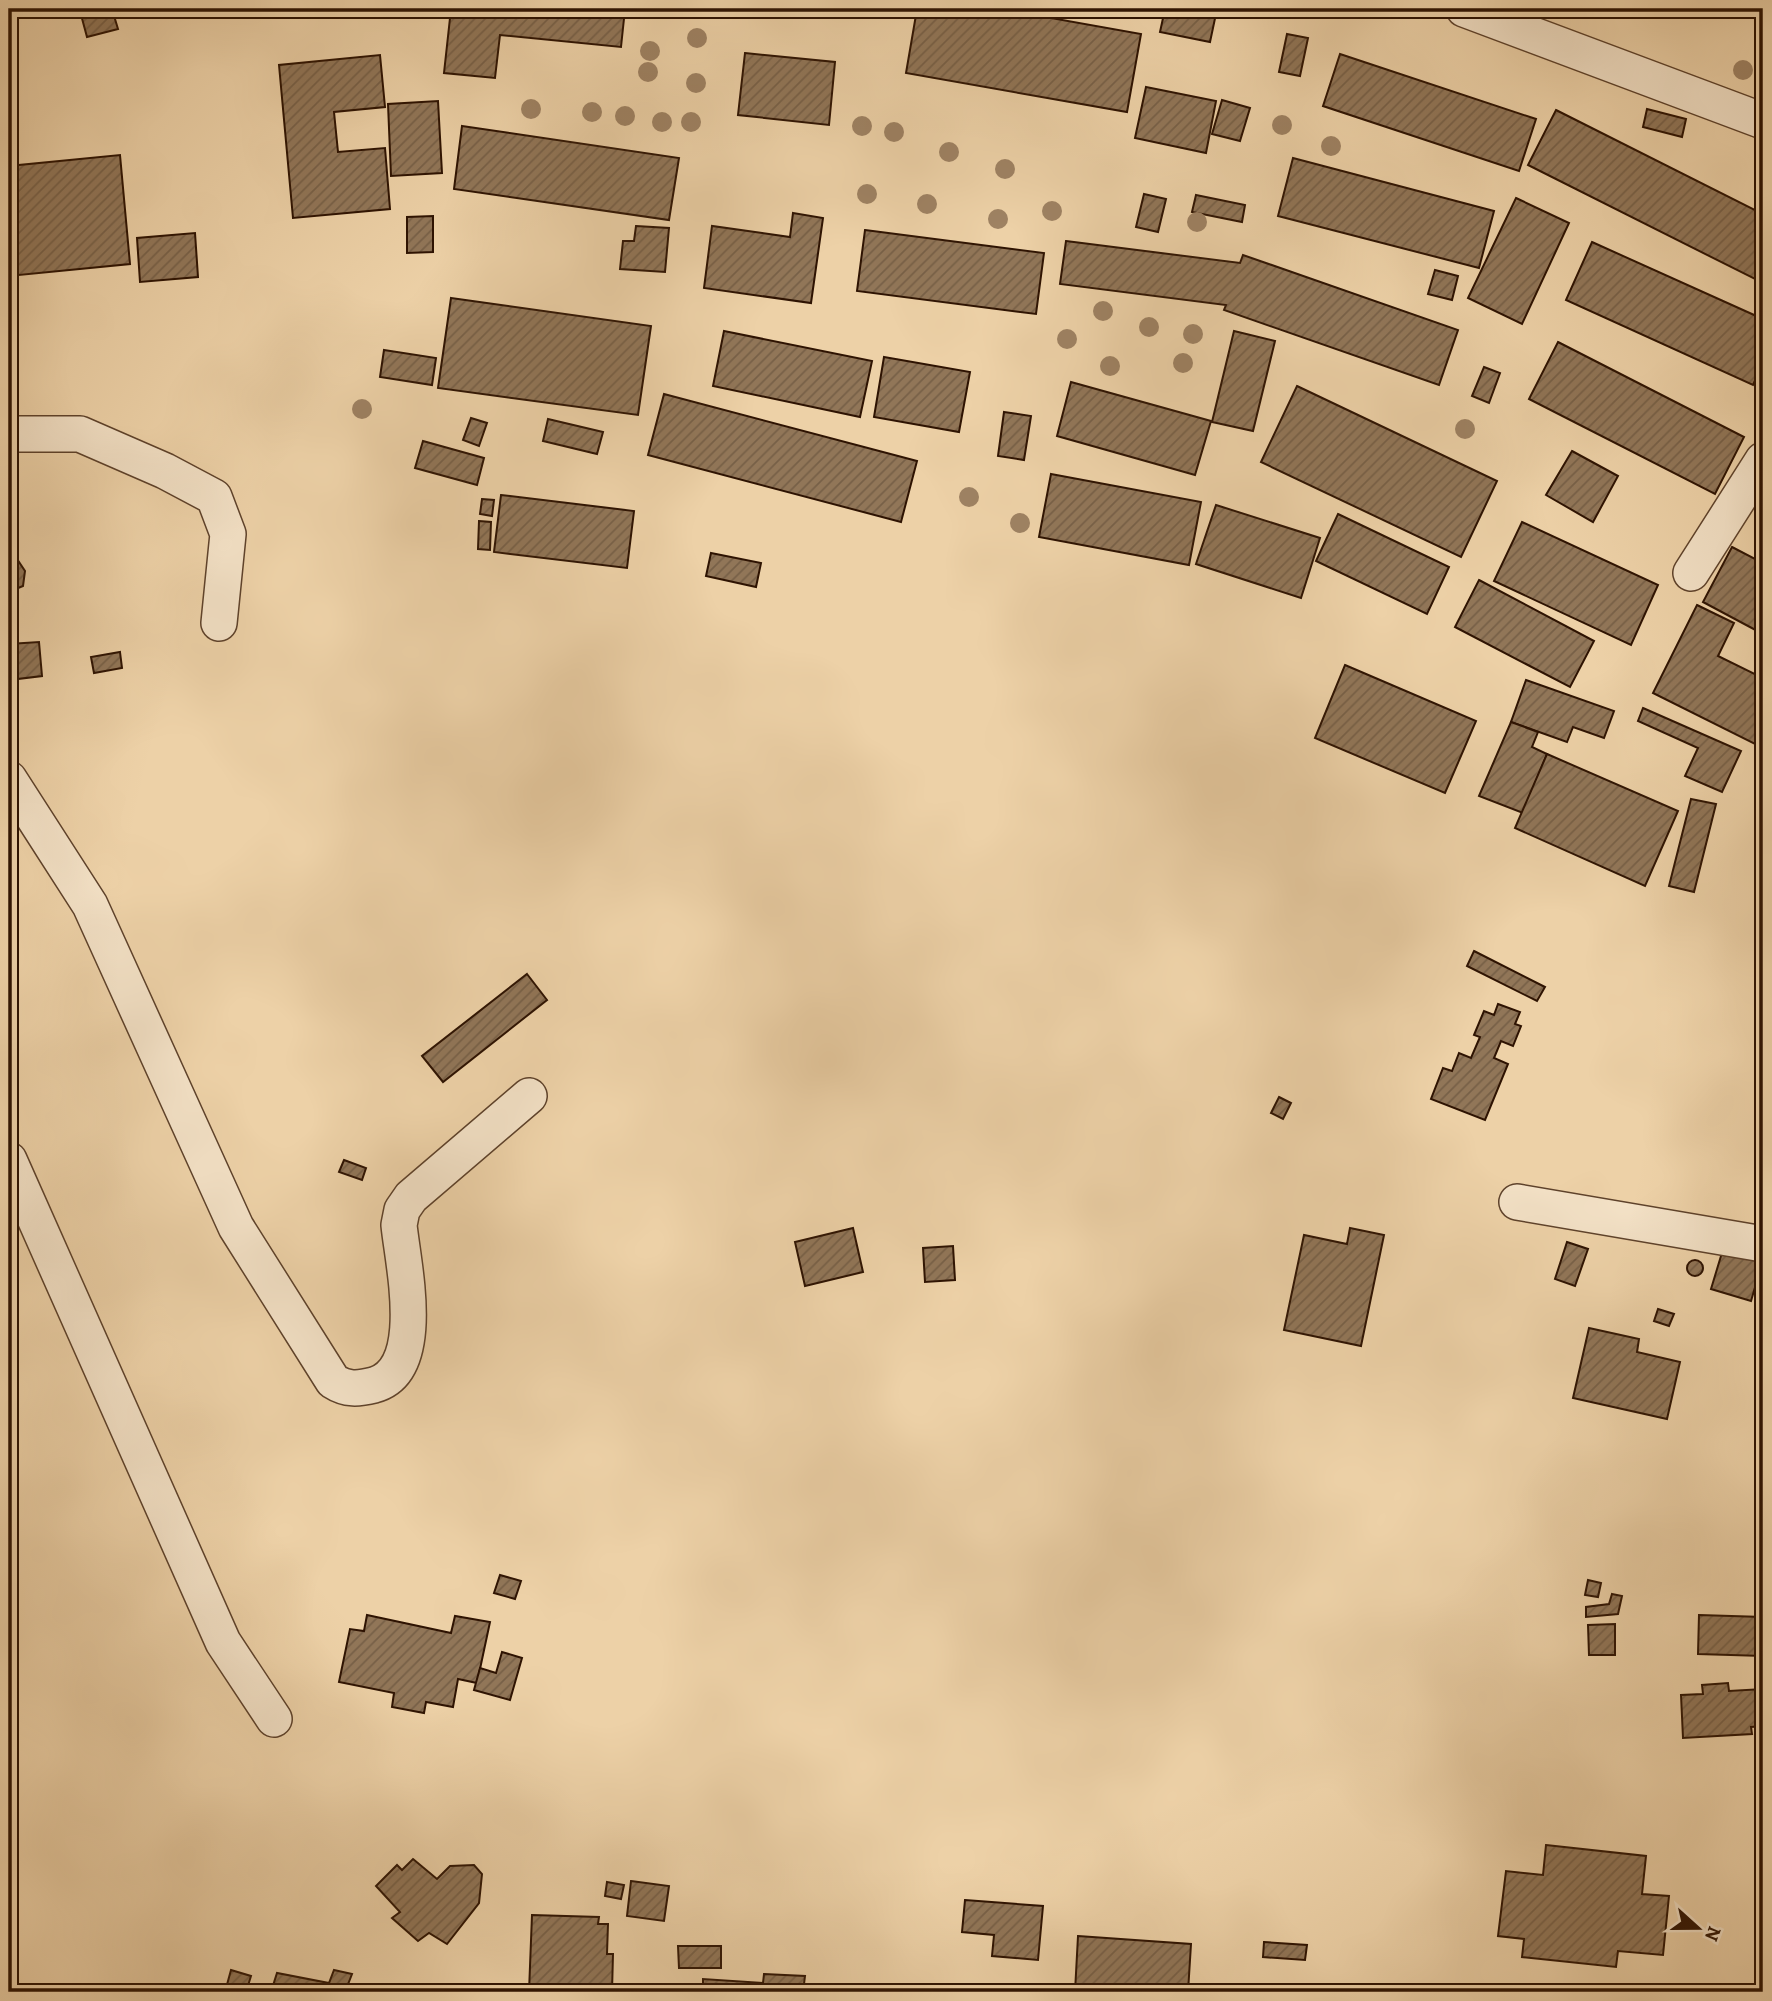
<svg xmlns="http://www.w3.org/2000/svg" width="1772" height="2001" font-family="Alegreya,serif">
<style>
.building{fill:url(#building-hatch);stroke:#2e1302;stroke-width:2}
.lines{fill:none;stroke-linecap:round;stroke-linejoin:round}
.minor-casing{stroke:#5e422b;stroke-width:38}
.minor{stroke:#f3e1c6;stroke-width:35}
.tree{fill:#9e8263}
</style>
<defs>
<pattern id="building-hatch" width="6" height="6" patternUnits="userSpaceOnUse" patternTransform="scale(1.75)"><rect width="6" height="6" fill="#917658"/><path d="M-1 1l2-2M0 6l6-6M5 7l2-2" fill="none" stroke="#776047"/></pattern>
</defs>
<rect width="100%" height="100%" fill="#edd1a7"/>
<filter id="stains"><feTurbulence type="fractalNoise" baseFrequency=".00286" numOctaves="4"/><feColorMatrix values="0 0 0 0 .2 0 0 0 0 .09 0 0 0 0 .02 0 0 0 .5 -.17"/></filter>
<radialGradient id="worn" r=".72"><stop offset=".6" stop-color="#630" stop-opacity="0"/><stop offset="1" stop-color="#630" stop-opacity=".3"/></radialGradient>
<g class="building">
<polygon points="88,9 112,9 118,29 87,37 80,11"/>
<polygon points="451,9 625,9 621,47 500,35 495,78 444,73"/>
<polygon points="917,9 1001,9 1141,34 1127,112 906,73"/>
<polygon points="1165,9 1217,9 1210,42 1160,32"/>
<polygon points="1287,34 1308,38 1300,76 1279,72"/>
<polygon points="745,53 835,62 829,125 738,115"/>
<polygon points="1340,54 1536,119 1519,171 1323,106"/>
<polygon points="380,55 385,107 334,112 338,152 385,148 390,209 293,218 279,65"/>
<polygon points="1146,87 1216,101 1206,153 1135,138"/>
<polygon points="1222,100 1250,108 1240,141 1212,134"/>
<polygon points="438,101 442,173 391,176 388,104"/>
<polygon points="1647,109 1686,119 1682,137 1643,127"/>
<polygon points="1556,110 1763,214 1763,283 1528,165"/>
<polygon points="462,126 679,158 669,220 454,189"/>
<polygon points="120,155 130,264 9,276 9,166"/>
<polygon points="1293,158 1494,211 1479,268 1278,216"/>
<polygon points="1144,194 1166,199 1158,232 1136,227"/>
<polygon points="1196,195 1245,205 1242,222 1192,212"/>
<polygon points="1516,198 1569,223 1522,324 1468,298"/>
<polygon points="793,213 823,218 811,303 704,288 712,226 790,237"/>
<polygon points="433,216 433,252 407,253 407,217"/>
<polygon points="636,226 669,228 665,272 620,269 623,241 634,241"/>
<polygon points="865,230 1044,253 1036,314 857,291"/>
<polygon points="195,233 198,277 140,282 137,238"/>
<polygon points="1066,241 1240,263 1243,255 1458,330 1439,385 1224,310 1226,305 1060,284"/>
<polygon points="1592,242 1763,319 1763,362 1753,385 1566,300"/>
<polygon points="1435,270 1458,276 1452,300 1428,294"/>
<polygon points="451,298 651,326 638,415 438,388"/>
<polygon points="724,331 872,361 860,417 713,386"/>
<polygon points="1234,331 1275,341 1253,431 1212,422"/>
<polygon points="1558,342 1744,437 1715,494 1529,399"/>
<polygon points="384,350 436,358 432,385 380,377"/>
<polygon points="884,357 970,372 959,432 874,417"/>
<polygon points="1484,367 1500,373 1489,403 1472,396"/>
<polygon points="1071,382 1211,421 1195,475 1057,436"/>
<polygon points="1297,386 1497,481 1461,557 1261,462"/>
<polygon points="664,394 917,461 901,522 648,455"/>
<polygon points="1004,412 1031,416 1024,460 998,456"/>
<polygon points="471,418 487,423 479,446 463,440"/>
<polygon points="548,419 603,432 597,454 543,441"/>
<polygon points="423,441 484,458 477,485 415,468"/>
<polygon points="1572,451 1618,476 1593,522 1546,495"/>
<polygon points="1051,474 1201,502 1189,565 1039,537"/>
<polygon points="501,495 634,511 627,568 494,552"/>
<polygon points="482,499 494,500 492,516 480,514"/>
<polygon points="1216,505 1320,538 1301,598 1196,564"/>
<polygon points="1338,514 1449,567 1427,614 1316,561"/>
<polygon points="479,521 491,522 490,550 478,549"/>
<polygon points="1522,522 1658,585 1631,645 1494,581"/>
<polygon points="1732,547 1763,563 1763,634 1703,602"/>
<polygon points="711,553 761,563 756,587 706,576"/>
<polygon points="9,558 17,559 25,571 23,586 11,591"/>
<polygon points="1479,580 1594,641 1570,687 1455,627"/>
<polygon points="1697,605 1734,623 1718,656 1763,678 1763,748 1653,693"/>
<polygon points="39,642 42,676 9,680 9,644"/>
<polygon points="120,652 122,668 94,673 91,657"/>
<polygon points="1345,665 1476,721 1445,793 1315,738"/>
<polygon points="1526,680 1614,711 1604,738 1573,727 1567,742 1511,722"/>
<polygon points="1643,708 1741,751 1722,792 1685,776 1698,748 1638,721"/>
<polygon points="1511,722 1538,732 1532,747 1547,754 1523,813 1479,796"/>
<polygon points="1547,754 1678,811 1645,886 1515,828"/>
<polygon points="1691,799 1716,804 1694,892 1669,886"/>
<polygon points="1474,951 1545,987 1537,1001 1467,966"/>
<polygon points="527,974 547,1000 443,1082 422,1056"/>
<polygon points="1498,1004 1520,1012 1515,1024 1521,1026 1513,1046 1501,1041 1494,1058 1508,1064 1485,1120 1431,1099 1443,1068 1452,1071 1459,1053 1471,1058 1480,1037 1474,1035 1484,1011 1494,1015"/>
<polygon points="1279,1097 1291,1103 1283,1119 1271,1113"/>
<polygon points="344,1160 366,1168 362,1180 339,1172"/>
<polygon points="853,1228 863,1272 805,1286 795,1242"/>
<polygon points="1350,1228 1384,1235 1361,1346 1284,1330 1304,1235 1347,1244"/>
<polygon points="1567,1242 1588,1249 1575,1286 1555,1279"/>
<polygon points="953,1246 955,1280 925,1282 923,1248"/>
<polygon points="1724,1246 1763,1260 1751,1301 1711,1289"/>
<circle cx="1695" cy="1268" r="8"/>
<polygon points="1658,1309 1674,1314 1669,1326 1654,1321"/>
<polygon points="1589,1328 1639,1339 1637,1352 1680,1362 1667,1419 1573,1398"/>
<polygon points="500,1575 521,1581 515,1599 494,1593"/>
<polygon points="1588,1580 1601,1583 1598,1597 1585,1595"/>
<polygon points="1612,1594 1622,1596 1618,1614 1586,1617 1586,1607 1609,1604"/>
<polygon points="367,1615 451,1633 455,1616 490,1622 477,1683 458,1679 453,1707 426,1702 424,1713 392,1707 394,1693 339,1682 350,1629 364,1631"/>
<polygon points="1699,1615 1763,1617 1763,1656 1698,1654"/>
<polygon points="1615,1624 1615,1655 1589,1655 1588,1625"/>
<polygon points="502,1652 522,1658 510,1700 474,1690 480,1668 496,1673"/>
<polygon points="1728,1683 1729,1691 1763,1689 1763,1726 1751,1727 1752,1734 1683,1738 1681,1695 1703,1694 1702,1685"/>
<polygon points="1546,1845 1646,1856 1642,1894 1669,1896 1663,1955 1618,1951 1616,1967 1522,1957 1524,1939 1498,1936 1506,1871 1543,1875"/>
<polygon points="413,1859 437,1879 450,1866 474,1865 482,1874 479,1903 447,1944 429,1933 418,1941 392,1918 400,1912 376,1886 397,1865 402,1870"/>
<polygon points="631,1881 669,1886 664,1921 627,1916"/>
<polygon points="607,1882 624,1885 621,1899 605,1896"/>
<polygon points="965,1900 1043,1906 1038,1960 992,1956 994,1935 962,1932"/>
<polygon points="532,1915 599,1917 598,1924 608,1924 607,1954 613,1954 612,1992 529,1992"/>
<polygon points="1078,1936 1191,1944 1188,1992 1075,1992"/>
<polygon points="1264,1942 1307,1945 1305,1960 1263,1957"/>
<polygon points="678,1946 721,1946 721,1968 679,1968"/>
<polygon points="231,1970 251,1976 246,1992 225,1992"/>
<polygon points="334,1970 352,1974 345,1992 271,1992 277,1973 329,1983"/>
<polygon points="764,1974 805,1976 803,1992 703,1992 703,1979 763,1983"/>
</g>
<g class="lines">
<defs>
<g id="minor">
<polyline points="1464,9 1763,121"/>
<polyline points="9,434 80,434 165,471 214,497 228,534 219,623"/>
<polyline points="1691,573 1763,460"/>
<path d="M9 779 90 905 236 1227 333 1381C347 1390 358 1389 374 1385 428 1370 403 1265 399 1225L402 1210 411 1197 529 1096"/>
<polyline points="9,1160 223,1642 274,1719"/>
<polyline points="1517,1202 1763,1244"/>
</g>
</defs>
<use href="#minor" class="minor-casing"/>
<use href="#minor" class="minor"/>
</g>
<g class="tree">
<circle cx="697" cy="38" r="10"/>
<circle cx="650" cy="51" r="10"/>
<circle cx="1743" cy="70" r="10"/>
<circle cx="648" cy="72" r="10"/>
<circle cx="696" cy="83" r="10"/>
<circle cx="531" cy="109" r="10"/>
<circle cx="592" cy="112" r="10"/>
<circle cx="625" cy="116" r="10"/>
<circle cx="662" cy="122" r="10"/>
<circle cx="691" cy="122" r="10"/>
<circle cx="1282" cy="125" r="10"/>
<circle cx="862" cy="126" r="10"/>
<circle cx="894" cy="132" r="10"/>
<circle cx="1331" cy="146" r="10"/>
<circle cx="949" cy="152" r="10"/>
<circle cx="1005" cy="169" r="10"/>
<circle cx="867" cy="194" r="10"/>
<circle cx="927" cy="204" r="10"/>
<circle cx="1052" cy="211" r="10"/>
<circle cx="998" cy="219" r="10"/>
<circle cx="1197" cy="222" r="10"/>
<circle cx="1103" cy="311" r="10"/>
<circle cx="1149" cy="327" r="10"/>
<circle cx="1193" cy="334" r="10"/>
<circle cx="1067" cy="339" r="10"/>
<circle cx="1183" cy="363" r="10"/>
<circle cx="1110" cy="366" r="10"/>
<circle cx="362" cy="409" r="10"/>
<circle cx="1465" cy="429" r="10"/>
<circle cx="969" cy="497" r="10"/>
<circle cx="1020" cy="523" r="10"/>
</g>
<rect width="1772" height="2001" fill="none" stroke="#edd1a7" stroke-width="35"/>
<rect x="10" y="10" width="1751" height="1980" fill="none" stroke="#2e1302" stroke-width="3.5"/>
<rect x="18" y="18" width="1737" height="1966" fill="none" stroke="#2e1302" stroke-width="2"/>
<g transform="translate(1698 1928) rotate(111)" stroke="#f3e1c6" stroke-width="5" paint-order="stroke">
<path d="M0-5L12 26L0 18L-12 26Z" fill="#2e1302"/>
<text y="-10" font-size="19" font-weight="bold" text-anchor="middle" fill="#2e1302">N</text>
</g>
<rect width="100%" height="100%" filter="url(#stains)"/>
<rect width="100%" height="100%" fill="url(#worn)"/>
</svg>
